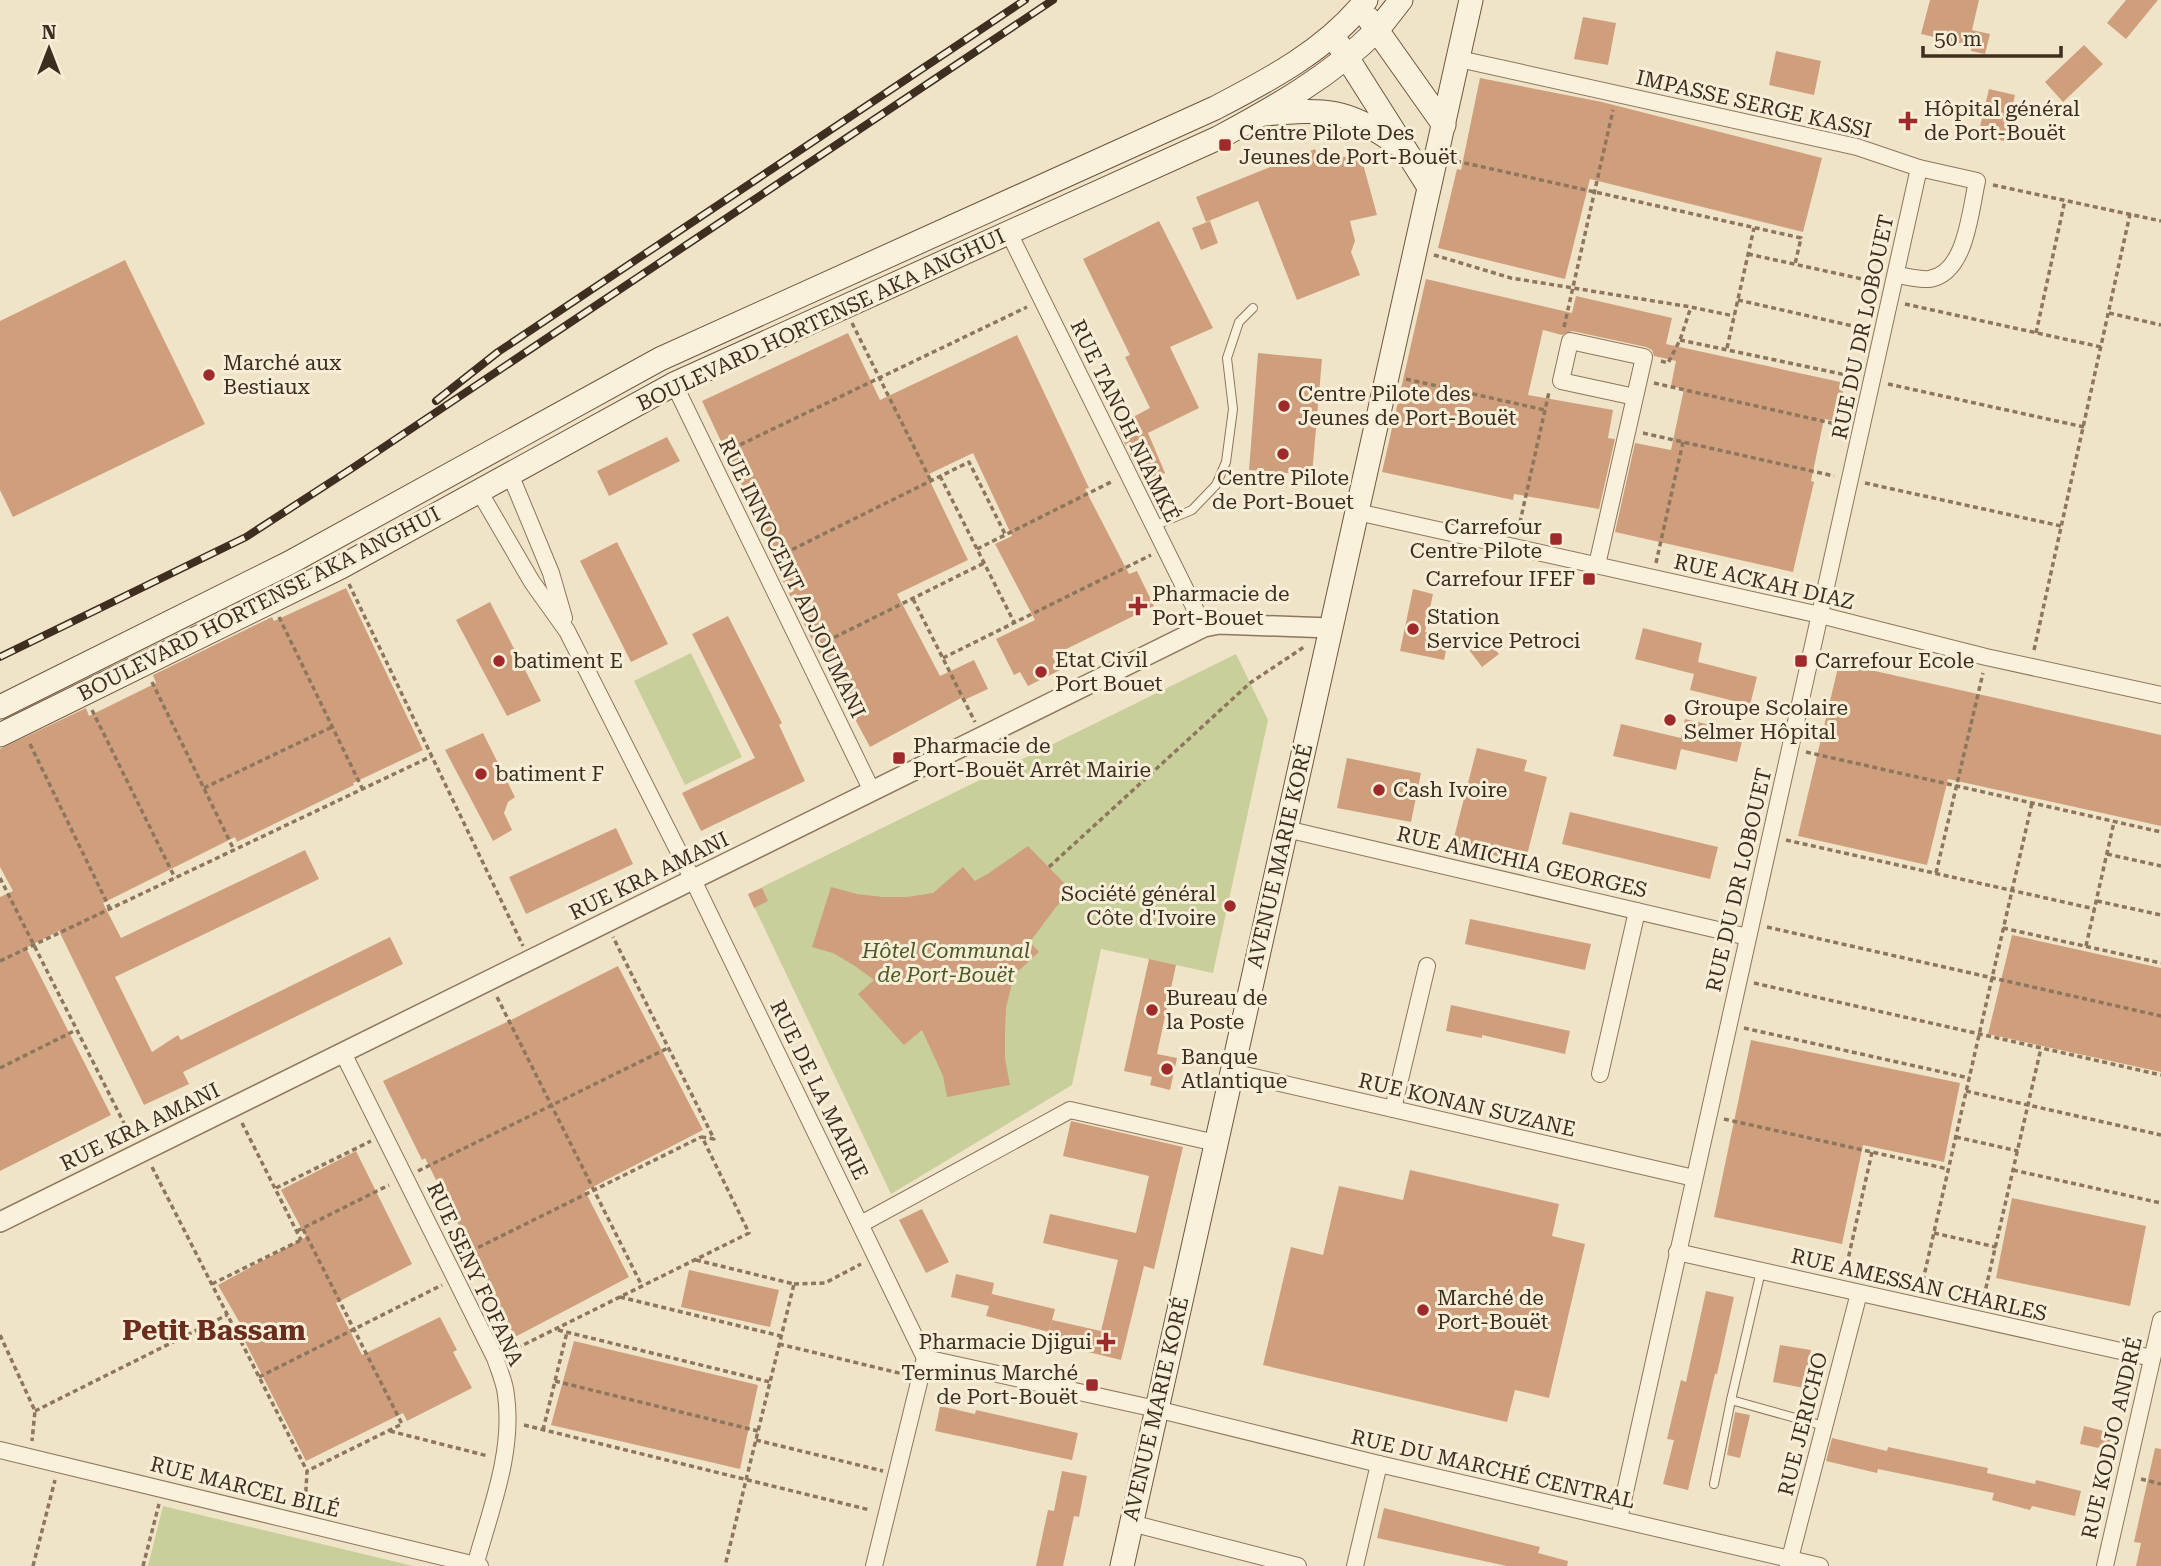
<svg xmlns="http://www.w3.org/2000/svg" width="2161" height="1566" font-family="'Roboto Serif',serif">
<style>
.green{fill:#c9cf9b}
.building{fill:#cf9f7d}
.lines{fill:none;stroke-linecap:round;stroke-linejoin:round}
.service-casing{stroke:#8d765c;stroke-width:10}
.minor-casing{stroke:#8d765c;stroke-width:18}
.tertiary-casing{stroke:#8d765c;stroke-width:22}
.secondary-casing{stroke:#6f573f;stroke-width:25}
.path{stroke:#8d765c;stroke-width:3.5;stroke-dasharray:5 3.5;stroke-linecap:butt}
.service{stroke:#faf1dc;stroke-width:8}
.minor{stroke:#faf1dc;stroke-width:16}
.tertiary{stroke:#faf1dc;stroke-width:19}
.secondary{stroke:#faf1dc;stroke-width:23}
.rail-casing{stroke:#3d2e20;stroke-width:8}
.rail{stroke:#f7eed8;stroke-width:5;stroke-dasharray:16;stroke-linecap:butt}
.poi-dot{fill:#9e2a2b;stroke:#f7eed8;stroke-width:2.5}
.labels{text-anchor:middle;stroke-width:6;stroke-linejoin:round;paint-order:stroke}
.street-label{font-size:21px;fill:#3d2e20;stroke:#f7eed8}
.poi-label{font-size:21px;fill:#3d2e20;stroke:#f7eed8;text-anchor:start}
.park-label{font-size:21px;font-style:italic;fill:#4d5a26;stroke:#f7eed8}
.district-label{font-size:28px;font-weight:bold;fill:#6b2e1e;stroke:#f7eed8}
</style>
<rect width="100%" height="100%" fill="#f0e4c8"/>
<g class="green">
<polygon points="691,653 742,757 685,785 634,681"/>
<polygon points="1236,654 1268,720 1213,973 1101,949 1072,1085 891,1194 748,894"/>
<polygon points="163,1506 413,1566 148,1566"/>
</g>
<g class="building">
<polygon points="1930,0 1979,0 1972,30 1990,34 1985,54 1971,51 1972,46 1921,34"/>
<polygon points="2126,0 2158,0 2126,39 2107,23"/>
<polygon points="1583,17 1616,23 1608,65 1574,59"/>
<polygon points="2084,45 2103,64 2063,102 2045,82"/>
<polygon points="1776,51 1821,61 1814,95 1769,85"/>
<polygon points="1480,78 1602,102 1822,158 1803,232 1590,179 1565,279 1438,248 1457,169 1461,170"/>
<polygon points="1989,89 2015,95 2004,141 1978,135"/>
<polygon points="1315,149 1320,163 1360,153 1377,215 1350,221 1355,241 1351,252 1360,275 1297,300 1258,201 1206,222 1196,197"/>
<polygon points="1159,221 1213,328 1170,347 1199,408 1148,433 1165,473 1144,482 1116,426 1150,408 1125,357 1130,355 1083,259"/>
<polygon points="1210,221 1218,243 1201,250 1192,228"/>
<polygon points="125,260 205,424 13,517 0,490 0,321"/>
<polygon points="1426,279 1572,313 1576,296 1672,318 1666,344 1845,383 1836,421 1824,419 1811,481 1814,482 1793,572 1615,532 1635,443 1671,450 1684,389 1671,386 1676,361 1654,356 1652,350 1646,347 1572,331 1562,335 1543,330 1528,395 1613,410 1608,438 1615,439 1599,509 1514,494 1513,500 1382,472"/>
<polygon points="848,333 880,400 1017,335 1089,488 1085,489 1129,574 1137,571 1154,606 1052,656 1060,670 1028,686 1020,672 1014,675 996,639 1035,620 995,544 1012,536 973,453 927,475 968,560 897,594 940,676 974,660 988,689 964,700 963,697 870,747 810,636 774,563 778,562 702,401"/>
<polygon points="1258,353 1322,359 1312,475 1249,470"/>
<polygon points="667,437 680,461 609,496 597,471"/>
<polygon points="617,542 668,644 631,662 580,561"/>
<polygon points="346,588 423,750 353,783 354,785 237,842 235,837 103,903 121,938 305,850 319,879 115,977 152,1052 178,1035 181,1040 390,937 403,964 183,1072 189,1084 144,1105 59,931 26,948 111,1115 0,1171 0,897 13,891 0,867 0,749 86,708 89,716 156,683 153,675 272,617 274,621"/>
<polygon points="1413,589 1433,594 1425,632 1449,637 1444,660 1400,651"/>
<polygon points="490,602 541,701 507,716 456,620"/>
<polygon points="728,616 782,723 779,725 805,781 701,831 682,793 755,758 692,634"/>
<polygon points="1643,628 1702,643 1698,662 1757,677 1750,705 1690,690 1694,674 1635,659"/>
<polygon points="1485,638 1499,654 1482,667 1469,650"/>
<polygon points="1839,663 2161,735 2161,826 1948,779 1927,865 1798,836"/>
<polygon points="1685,719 1744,733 1737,762 1681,749 1676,770 1613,756 1621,724 1681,738"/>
<polygon points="483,733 515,797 508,802 504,813 512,830 493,841 445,750"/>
<polygon points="1477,748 1527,760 1524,771 1547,777 1525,863 1452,845"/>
<polygon points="1347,758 1421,773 1411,822 1337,808"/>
<polygon points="1570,812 1718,847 1710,879 1562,844"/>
<polygon points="616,828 633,864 526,914 509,877"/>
<polygon points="1028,846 1072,891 1056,907 1030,942 1039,952 1014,975 1006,1008 1005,1033 1005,1059 1010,1085 947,1097 943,1076 922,1030 904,1045 858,994 874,980 855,966 833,953 812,947 831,887 857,894 883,897 907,897 933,893 963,867 975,881 989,873"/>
<polygon points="762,888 768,901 754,908 748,894"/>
<polygon points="1470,919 1591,944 1585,970 1465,944"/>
<polygon points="2012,935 2161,968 2161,1072 1988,1034"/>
<polygon points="1149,959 1176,965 1157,1054 1177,1058 1170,1090 1150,1085 1152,1077 1124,1071"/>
<polygon points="618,966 703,1130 585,1191 629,1277 515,1337 425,1158 422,1160 383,1081 513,1019"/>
<polygon points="1451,1005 1570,1031 1565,1054 1482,1035 1482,1038 1446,1031"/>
<polygon points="1751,1040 1960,1083 1944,1162 1863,1145 1842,1244 1714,1217"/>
<polygon points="1071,1121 1183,1147 1154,1269 1144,1266 1121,1360 1047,1342 1052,1320 1101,1331 1118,1260 1043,1243 1050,1214 1136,1233 1149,1176 1063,1156"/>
<polygon points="356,1151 412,1264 336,1303 362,1355 440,1317 457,1350 453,1352 472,1388 407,1421 403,1413 306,1461 241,1334 245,1332 218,1285 306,1237 281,1190"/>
<polygon points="1410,1170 1559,1204 1552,1236 1585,1244 1549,1398 1515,1390 1507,1422 1263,1365 1291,1247 1323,1255 1339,1186 1403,1200"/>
<polygon points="2012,1198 2146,1226 2130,1306 1996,1278"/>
<polygon points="922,1209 949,1262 926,1273 899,1220"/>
<polygon points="689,1270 779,1290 770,1327 681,1307"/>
<polygon points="956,1274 994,1283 991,1298 992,1294 1055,1309 1049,1332 986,1316 989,1306 951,1297"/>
<polygon points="1706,1291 1734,1297 1717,1374 1715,1374 1688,1490 1663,1484 1674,1440 1667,1439 1681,1380 1686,1382"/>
<polygon points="574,1341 758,1385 740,1469 551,1425"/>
<polygon points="1780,1345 1811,1350 1804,1388 1773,1382"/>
<polygon points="940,1406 975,1414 976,1410 1078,1433 1072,1460 935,1431"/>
<polygon points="1735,1412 1750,1415 1740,1458 1727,1455"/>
<polygon points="2084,1426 2112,1433 2108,1450 2080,1444"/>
<polygon points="1832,1438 1887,1451 1888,1447 1988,1468 1987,1473 2035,1484 2036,1480 2081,1491 2075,1516 2032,1506 2030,1510 1992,1500 1994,1493 1878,1469 1877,1473 1826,1461"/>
<polygon points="2155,1448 2161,1449 2161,1566 2136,1566 2141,1543 2134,1542"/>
<polygon points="1062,1471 1087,1476 1079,1517 1074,1516 1063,1566 1036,1566 1048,1510 1054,1511"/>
<polygon points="1384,1508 1540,1547 1538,1553 1568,1561 1567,1566 1507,1566 1377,1538"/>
</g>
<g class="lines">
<defs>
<g id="service">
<polyline points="1154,526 1192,510 1216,485 1226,462 1233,409 1227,358 1239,322 1253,308"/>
<polyline points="1731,1400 1824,1426"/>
<polyline points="1714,1484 1731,1400 1761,1271"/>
</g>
<g id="minor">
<path d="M1459 59 1857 147 1919 168 1977 181C1970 212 1966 274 1929 279 1919 280 1906 276 1896 275"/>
<polyline points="1009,233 1204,627"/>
<polyline points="674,384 872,791"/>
<polyline points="510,474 551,573 564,618"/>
<polyline points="479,491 532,582 567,631 693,880 925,1358"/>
<polyline points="1357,512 1820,615 1986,657 2161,695"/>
<polyline points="1597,565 1644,357 1570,341 1561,381 1635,397"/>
<polyline points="1286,829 1748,937"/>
<path d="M343 1053 495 1358C499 1370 505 1383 506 1395 514 1453 490 1511 475 1566"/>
<polyline points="1232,1072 1694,1178"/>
<polyline points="1600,1074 1637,911"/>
<polyline points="1393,1109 1427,966"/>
<polyline points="861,1224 1070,1110 1216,1143"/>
<polyline points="1677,1252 2152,1358"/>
<polyline points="925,1358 1156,1409 1379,1464 1820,1566"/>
<polyline points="0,1450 480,1566"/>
<polyline points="1619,1519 1919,168"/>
<polyline points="1131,1523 1298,1566"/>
<polyline points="874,1566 925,1358"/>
<polyline points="1355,1566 1379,1464"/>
<polyline points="1788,1566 1859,1293"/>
<polyline points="2105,1566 2161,1320"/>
</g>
<polyline id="tertiary" points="0,1222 1204,627 1219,624 1330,628"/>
<g id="secondary">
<polyline points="1369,19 1444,125"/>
<polyline points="1339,45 1429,187"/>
<path d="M1265 114C1324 109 1347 108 1397 144"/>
<path d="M0 707 289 563 660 359 1215 108C1269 80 1328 49 1366 0"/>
<path d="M0 735 341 567 674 384 1218 138C1274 108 1332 75 1377 30 1385 21 1393 10 1401 0"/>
<polyline points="1122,1566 1471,0"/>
</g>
</defs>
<use href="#service" class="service-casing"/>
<use href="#minor" class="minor-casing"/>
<use href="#tertiary" class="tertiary-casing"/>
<use href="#secondary" class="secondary-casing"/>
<g class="path">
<polyline points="1456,161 1801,238 1795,264"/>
<polyline points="1993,185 2161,221"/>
<polyline points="1748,254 1876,282"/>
<polyline points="1434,255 1511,278 1691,307 1734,316"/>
<polyline points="1738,300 1866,329"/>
<polyline points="1905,304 2101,347"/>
<polyline points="2109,313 2161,325"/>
<polyline points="852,323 931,481"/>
<polyline points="1564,327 1613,110"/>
<polyline points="2036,333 2065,200"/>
<polyline points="1680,340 1856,377"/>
<polyline points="1727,348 1754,228"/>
<polyline points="1661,361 1668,363 1680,340 1691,307"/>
<polyline points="1406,379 1545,410"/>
<polyline points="1654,383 1845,426"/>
<polyline points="1888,384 2084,427"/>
<polyline points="1643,433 1834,476"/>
<polyline points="725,452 1027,307"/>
<polyline points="940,476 1014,622"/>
<polyline points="1865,483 2061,526"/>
<polyline points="1518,531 1549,392"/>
<polyline points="977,549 1113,481"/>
<polyline points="777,557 969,462 1005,534"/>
<polyline points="1656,563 1683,442"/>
<polyline points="349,584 523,946"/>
<polyline points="913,599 975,722"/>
<polyline points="279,617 362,788"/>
<polyline points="819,645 984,563"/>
<polyline points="2034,650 2130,214"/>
<polyline points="943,658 1151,555"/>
<polyline points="152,682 234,850"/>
<polyline points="92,710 175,878"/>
<polyline points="30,744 110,909"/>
<polyline points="1806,752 2161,832"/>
<polyline points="204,788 332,727"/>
<polyline points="1786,840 2095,909"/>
<polyline points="2107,854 2161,866"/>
<polyline points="1049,867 1250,683 1304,647"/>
<polyline points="1936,873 1983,673"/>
<polyline points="0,878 132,1139"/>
<polyline points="2097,901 2161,915"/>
<polyline points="1767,927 2161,1016"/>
<polyline points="2003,928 2161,963"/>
<polyline points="2086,946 2114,822"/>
<polyline points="0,961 432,756"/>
<polyline points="1754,983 2161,1075"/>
<polyline points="497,997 642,1286"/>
<polyline points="1744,1028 1969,1078"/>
<polyline points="0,1068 76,1030"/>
<polyline points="1966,1091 2161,1135"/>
<polyline points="1724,1119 1948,1169"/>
<polyline points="242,1123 301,1240"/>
<polyline points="1956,1137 2018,1151"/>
<polyline points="152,1167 307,1471 305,1507"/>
<polyline points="2013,1170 2161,1203"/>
<polyline points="418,1171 668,1048"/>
<polyline points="276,1188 371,1141"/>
<polyline points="303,1229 402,1424 307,1471"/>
<polyline points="297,1231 389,1185"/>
<polyline points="1934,1233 1996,1247"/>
<polyline points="463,1255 701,1137"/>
<polyline points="696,1260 794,1284 725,1566"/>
<polyline points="1845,1273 1872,1152"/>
<polyline points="212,1284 301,1240"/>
<polyline points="794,1284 825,1283 861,1264"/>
<polyline points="1921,1289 2032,803"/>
<polyline points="620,1297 781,1336"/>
<polyline points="1982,1305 2041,1048"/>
<polyline points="558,1330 770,1382"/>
<polyline points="0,1335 35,1411 32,1441"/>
<polyline points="779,1344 903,1374"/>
<polyline points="509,1352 749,1233 702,1137 714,1139 613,937"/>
<polyline points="259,1377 442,1285"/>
<polyline points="555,1381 758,1431"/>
<polyline points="35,1411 227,1315"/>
<polyline points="524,1425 870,1510"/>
<polyline points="543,1430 567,1332"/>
<polyline points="390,1431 488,1456"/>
<polyline points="756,1440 883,1471"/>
<polyline points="2141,1479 2161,1484"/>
<polyline points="33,1566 55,1480"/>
<polyline points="143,1566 159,1504"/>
</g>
<use href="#service" class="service"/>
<use href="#minor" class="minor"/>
<use href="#tertiary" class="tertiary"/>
<use href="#secondary" class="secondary"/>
<defs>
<g id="rail">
<polyline points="436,401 498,352 1025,0"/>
<polyline points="0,657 246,537 354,467 1053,0"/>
</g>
</defs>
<use href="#rail" class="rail-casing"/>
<use href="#rail" class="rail"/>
</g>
<g class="poi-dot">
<path d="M1904.5 110.5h7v7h7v7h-7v7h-7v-7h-7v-7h7z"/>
<rect x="1218" y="138" width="14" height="14" rx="3.5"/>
<circle cx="209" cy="375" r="7"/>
<circle cx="1284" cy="406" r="7"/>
<circle cx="1283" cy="454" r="7"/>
<rect x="1549" y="532" width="14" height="14" rx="3.5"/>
<rect x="1582" y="572" width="14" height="14" rx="3.5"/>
<path d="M1134.5 595.5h7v7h7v7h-7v7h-7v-7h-7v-7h7z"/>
<circle cx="1413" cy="629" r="7"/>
<circle cx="499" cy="661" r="7"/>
<rect x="1794" y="654" width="14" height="14" rx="3.5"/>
<circle cx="1041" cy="672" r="7"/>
<circle cx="1670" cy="720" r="7"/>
<rect x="892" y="751" width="14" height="14" rx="3.5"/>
<circle cx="481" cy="774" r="7"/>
<circle cx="1379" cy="790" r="7"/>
<circle cx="1230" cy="906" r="7"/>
<circle cx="1152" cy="1010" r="7"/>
<circle cx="1167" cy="1069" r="7"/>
<circle cx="1423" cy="1310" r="7"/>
<path d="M1102.5 1331.5h7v7h7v7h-7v7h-7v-7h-7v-7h7z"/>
<rect x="1085" y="1378" width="14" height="14" rx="3.5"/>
</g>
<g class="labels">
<g class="street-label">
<text transform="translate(1754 104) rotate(13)" y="7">IMPASSE SERGE KASSI</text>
<text transform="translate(821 320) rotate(-25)" y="7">BOULEVARD HORTENSE AKA ANGHUI</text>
<text transform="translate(1863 327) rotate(-78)" y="7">RUE DU DR LOBOUET</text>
<text transform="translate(1125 421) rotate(64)" y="7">RUE TANOH NIAMKÉ</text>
<text transform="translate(792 578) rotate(64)" y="7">RUE INNOCENT ADJOUMANI</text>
<text transform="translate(1764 582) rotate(13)" y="7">RUE ACKAH DIAZ</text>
<text transform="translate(259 604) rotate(-27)" y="7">BOULEVARD HORTENSE AKA ANGHUI</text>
<text transform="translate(1280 856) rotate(-77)" y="7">AVENUE MARIE KORÉ</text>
<text transform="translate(1522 862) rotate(13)" y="7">RUE AMICHIA GEORGES</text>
<text transform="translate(649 876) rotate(-26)" y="7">RUE KRA AMANI</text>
<text transform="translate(1739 880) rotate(-77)" y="7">RUE DU DR LOBOUET</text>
<text transform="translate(819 1090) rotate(64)" y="7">RUE DE LA MAIRIE</text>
<text transform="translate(1467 1105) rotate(13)" y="7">RUE KONAN SUZANE</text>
<text transform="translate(140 1127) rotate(-26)" y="7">RUE KRA AMANI</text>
<text transform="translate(475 1274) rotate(65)" y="7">RUE SENY FOFANA</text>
<text transform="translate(1919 1285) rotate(13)" y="7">RUE AMESSAN CHARLES</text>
<text transform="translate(1156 1409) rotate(-77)" y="7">AVENUE MARIE KORÉ</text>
<text transform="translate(1803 1424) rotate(-76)" y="7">RUE JERICHO</text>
<text transform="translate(2112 1438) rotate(-77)" y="7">RUE KODJO ANDRÉ</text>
<text transform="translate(1493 1469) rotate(13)" y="7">RUE DU MARCHÉ CENTRAL</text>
<text transform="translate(245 1487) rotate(14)" y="7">RUE MARCEL BILÉ</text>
</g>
<g class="poi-label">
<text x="1924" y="116">Hôpital général<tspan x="1924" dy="24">de Port-Bouët</tspan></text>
<text x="1239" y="140">Centre Pilote Des<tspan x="1239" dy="24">Jeunes de Port-Bouët</tspan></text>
<text x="223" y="370">Marché aux<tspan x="223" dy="24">Bestiaux</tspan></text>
<text x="1298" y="401">Centre Pilote des<tspan x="1298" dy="24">Jeunes de Port-Bouët</tspan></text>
<text x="1283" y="485" text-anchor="middle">Centre Pilote<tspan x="1283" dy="24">de Port-Bouet</tspan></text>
<text x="1542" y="534" text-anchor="end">Carrefour<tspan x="1542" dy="24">Centre Pilote</tspan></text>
<text x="1575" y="586" text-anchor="end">Carrefour IFEF</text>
<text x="1152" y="601">Pharmacie de<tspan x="1152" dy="24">Port-Bouet</tspan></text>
<text x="1427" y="624">Station<tspan x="1427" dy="24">Service Petroci</tspan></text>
<text x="1055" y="667">Etat Civil<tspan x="1055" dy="24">Port Bouet</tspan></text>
<text x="513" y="668">batiment E</text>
<text x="1815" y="668">Carrefour Ecole</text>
<text x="1684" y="715">Groupe Scolaire<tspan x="1684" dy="24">Selmer Hôpital</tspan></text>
<text x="913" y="753">Pharmacie de<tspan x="913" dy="24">Port-Bouët Arrêt Mairie</tspan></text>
<text x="495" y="781">batiment F</text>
<text x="1393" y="797">Cash Ivoire</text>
<text x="1216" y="901" text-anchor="end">Société général<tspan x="1216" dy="24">Côte d'Ivoire</tspan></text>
<text x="1166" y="1005">Bureau de<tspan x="1166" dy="24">la Poste</tspan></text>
<text x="1181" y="1064">Banque<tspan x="1181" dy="24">Atlantique</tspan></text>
<text x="1437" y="1305">Marché de<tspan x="1437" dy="24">Port-Bouët</tspan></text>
<text x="1092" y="1349" text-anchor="end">Pharmacie Djigui</text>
<text x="1078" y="1380" text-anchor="end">Terminus Marché<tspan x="1078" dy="24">de Port-Bouët</tspan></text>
</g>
<g class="park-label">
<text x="946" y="958">Hôtel Communal<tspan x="946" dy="24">de Port-Bouët</tspan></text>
</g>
<g class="district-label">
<text x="214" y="1340">Petit Bassam</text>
</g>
</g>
<g transform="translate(49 49)" stroke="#f7eed8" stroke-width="5" paint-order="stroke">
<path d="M0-5L12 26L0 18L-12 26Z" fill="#3d2e20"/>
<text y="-10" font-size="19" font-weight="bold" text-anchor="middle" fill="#3d2e20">N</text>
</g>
<path d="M1923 46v10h138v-10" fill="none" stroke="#3d2e20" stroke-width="3.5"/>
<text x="1934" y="46" font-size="21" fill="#3d2e20" stroke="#f7eed8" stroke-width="5" paint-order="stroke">50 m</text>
</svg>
